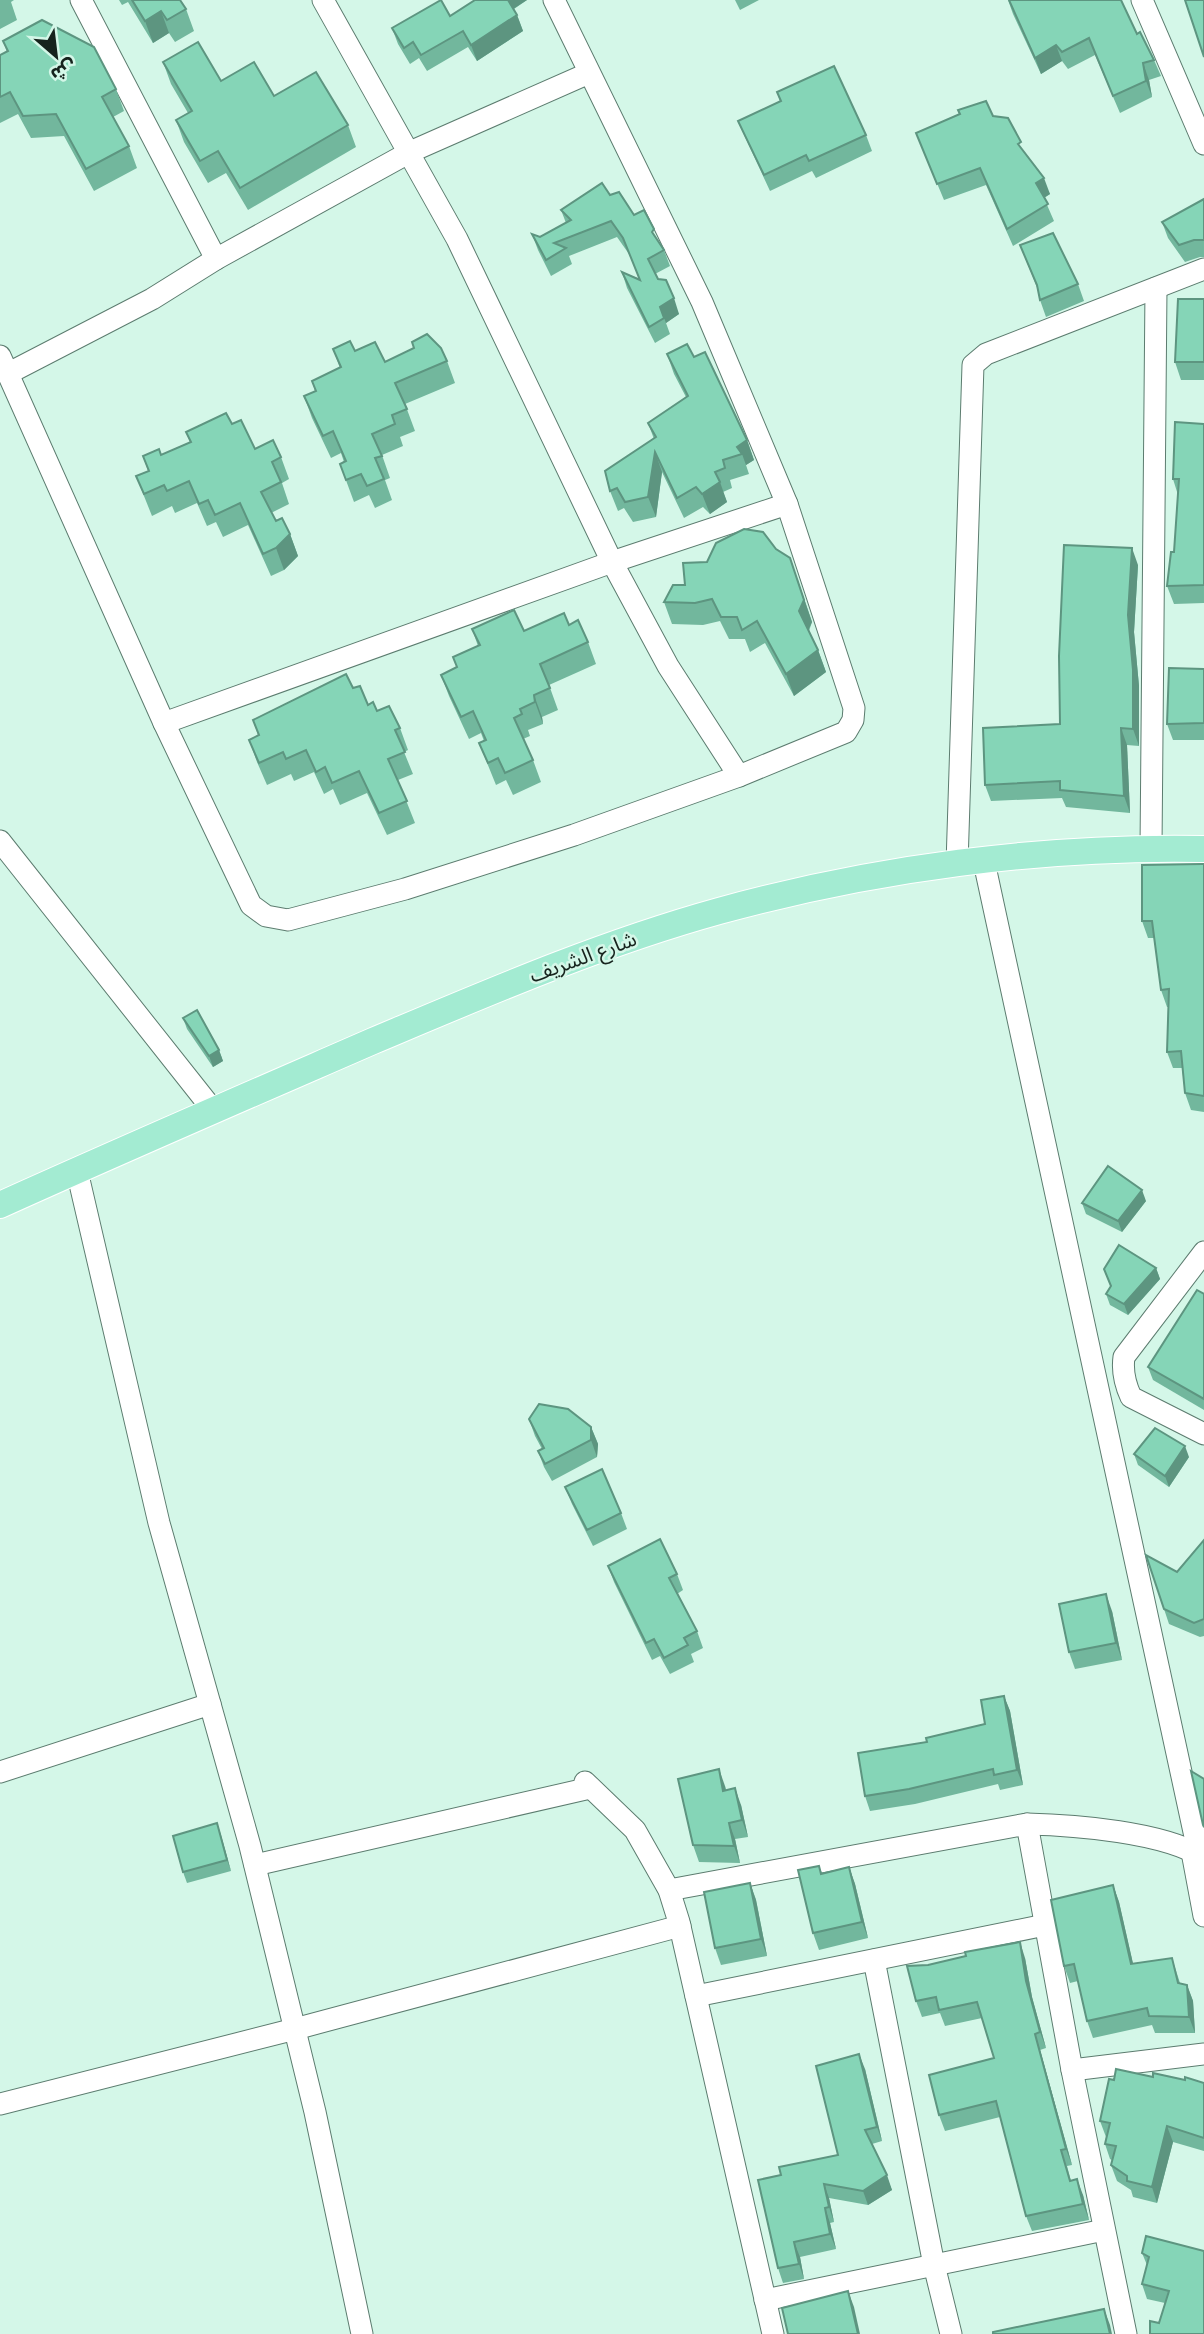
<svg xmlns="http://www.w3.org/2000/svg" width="1204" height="2334" font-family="'PT Sans','Noto Sans Arabic',sans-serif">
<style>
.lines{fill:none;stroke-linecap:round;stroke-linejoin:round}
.minor-casing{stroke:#5c7c6f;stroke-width:23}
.major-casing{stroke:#fff;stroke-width:28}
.minor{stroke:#fff;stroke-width:21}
.major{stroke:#a3ebd2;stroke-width:26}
.wall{fill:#72b79d}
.shaded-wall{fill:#5d9580}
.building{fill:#85d5b7;stroke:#5d9580;stroke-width:2}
.labels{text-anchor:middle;stroke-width:5;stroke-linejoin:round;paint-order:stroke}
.street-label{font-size:21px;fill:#16231d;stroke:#d4f7e8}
</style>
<rect width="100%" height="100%" fill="#d4f7e8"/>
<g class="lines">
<defs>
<g id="minor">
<polyline points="81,0 216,259"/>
<polyline points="323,0 457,239 612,562 668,666 739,776"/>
<polyline points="1142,0 1204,144"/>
<polyline points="0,356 164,723 251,905 266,916 288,920 405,889 574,835 739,776 846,732 853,720 854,708 787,504 702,302 554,0"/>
<polyline points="9,373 152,299 216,259 410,152 589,73"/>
<polyline points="164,723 612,562 787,504"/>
<polyline points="0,841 213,1110"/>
<polyline points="1151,848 1156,288"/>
<polyline points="984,862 1199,1855"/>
<polyline points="957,864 973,365 986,354 1204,269"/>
<polyline points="77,1171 159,1523 250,1846 315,2112 362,2334"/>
<path d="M1204 1252 1124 1357C1122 1371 1125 1384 1131 1397L1204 1434"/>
<polyline points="0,1772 210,1704"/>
<polyline points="585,1782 635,1830 669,1890 679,1922 773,2334"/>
<polyline points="1027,1824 1072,2070 1126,2334"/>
<polyline points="1192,1852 1204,1916"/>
<polyline points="255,1865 590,1788"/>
<path d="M669 1890 1027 1824C1074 1825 1165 1832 1204 1858"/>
<polyline points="874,1960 934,2265 951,2334"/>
<polyline points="696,1996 1045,1925"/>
<polyline points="1072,2070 1204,2054"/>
<polyline points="0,2104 295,2029 680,1926"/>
<polyline points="765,2300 1104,2230"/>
</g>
<path id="major" d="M0 1205C124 1149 249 1095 373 1041 487 993 600 944 719 911 875 868 1043 846 1204 849"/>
</defs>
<use href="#minor" class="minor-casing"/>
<use href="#major" class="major-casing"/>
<use href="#minor" class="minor"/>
<use href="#major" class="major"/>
</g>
<g class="wall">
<polygon points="0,0 14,0 11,2 17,20 0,29"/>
<polygon points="119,0 180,0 186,9 194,31 175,42 169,33 153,43 128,2 122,5"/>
<polygon points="475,0 527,0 514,9 517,15 523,31 477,61 468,47 427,71 419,58 410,64 398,44 392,28 450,16"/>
<polygon points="735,0 759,0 740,10"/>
<polygon points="1008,0 1137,34 1154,60 1161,76 1149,80 1152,97 1120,113 1095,55 1068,69 1062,61 1041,74 1013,14"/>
<polygon points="3,41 116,89 124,111 113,117 129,146 137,168 94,191 64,136 31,138 18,114 0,123 0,55 7,52"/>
<polygon points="163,62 274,96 348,125 356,147 248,210 226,173 208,183 184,142 176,120 188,113 171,84"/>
<polygon points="777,92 866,135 872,151 816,178 812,171 770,191 745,137 738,121 780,101"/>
<polygon points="958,110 993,116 1024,152 1050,194 1044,198 1054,221 1013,246 986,185 944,200 916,133 959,114"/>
<polygon points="610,195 634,215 658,242 664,250 670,266 655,274 679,314 666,323 670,334 655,343 627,288 622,272 640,279 629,254 617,237 569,256 572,264 551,276 538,250 532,234 540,237 566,223 561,210"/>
<polygon points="1204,199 1204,257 1200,257 1185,262 1168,238 1162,222"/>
<polygon points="1020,245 1078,284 1084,301 1046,317 1040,300 1038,290"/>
<polygon points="1204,299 1204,380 1181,380 1175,362"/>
<polygon points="333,349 355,351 385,362 447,361 455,383 405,404 415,431 400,437 403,446 382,455 390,478 385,480 392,500 375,508 369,495 354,502 340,464 344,462 341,453 331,458 312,418 304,396 315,391 312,381 340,368"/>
<polygon points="667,354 694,357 747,440 754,460 746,465 749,474 730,480 732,488 723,492 727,502 710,514 703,507 684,518 662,472 656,517 633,522 624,508 618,511 610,491 654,439 648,423 686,397 674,374"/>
<polygon points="232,424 255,449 281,457 289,479 282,483 289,504 271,513 276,521 290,534 298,556 284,570 271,576 248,525 223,537 216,522 207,526 197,503 175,513 172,506 152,516 136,476 148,471 143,456 161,455 190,442 186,432"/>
<polygon points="1204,424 1204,603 1174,604 1167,586 1174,552 1178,495 1173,479"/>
<polygon points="1138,565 1134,632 1139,686 1139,746 1127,745 1130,813 1066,807 1062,798 991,801 985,785 1060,724"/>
<polygon points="798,580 812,622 809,631 818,650 826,672 794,696 765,643 750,652 745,639 729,639 720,621 703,625 672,624 664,602 685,585"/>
<polygon points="569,625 588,642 596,664 549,685 558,710 542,717 543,724 528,730 530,736 523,739 533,760 541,782 513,795 506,780 496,785 479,743 484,741 481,733 469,739 449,696 441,675 457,668 453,657 478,646 472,629 524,631"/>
<polygon points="1204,669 1204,740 1173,740 1167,724"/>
<polygon points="353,688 368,705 400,728 408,750 404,752 413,774 398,780 415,823 387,835 367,793 340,805 333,789 324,794 314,772 294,781 291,774 267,785 257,762 249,740 258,735 253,720"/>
<polygon points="1204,864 1204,1112 1191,1110 1185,1093 1182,1068 1173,1068 1167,1052 1168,1007 1167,1007 1161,990 1154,938 1148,938 1142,921"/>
<polygon points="183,1018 219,1050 223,1061 213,1067 187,1029"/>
<polygon points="1146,1201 1122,1232 1086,1214 1082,1203"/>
<polygon points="1156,1268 1160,1279 1128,1315 1110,1305 1106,1294 1111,1287 1104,1269"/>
<polygon points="1204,1294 1204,1410 1153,1380 1148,1367"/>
<polygon points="529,1419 591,1427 598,1444 597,1457 552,1481 544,1467 538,1451 542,1449 535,1436"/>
<polygon points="1134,1454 1189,1457 1169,1487 1138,1465"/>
<polygon points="565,1487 621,1513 627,1529 593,1546 572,1504"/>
<polygon points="1204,1540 1204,1636 1200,1637 1169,1624 1164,1609 1177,1572"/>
<polygon points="608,1566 677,1574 683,1590 677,1594 697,1631 703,1648 691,1654 694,1662 670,1674 660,1656 652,1660 614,1582"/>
<polygon points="1112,1611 1122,1660 1075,1669 1069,1652"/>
<polygon points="1004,1696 1010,1711 1023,1785 1000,1790 998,1784 915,1804 870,1811 865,1796 927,1742 985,1724"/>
<polygon points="725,1786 726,1790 741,1805 748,1837 735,1839 740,1863 699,1862 693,1845"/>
<polygon points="217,1823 231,1871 187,1883 183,1872"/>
<polygon points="819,1866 822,1873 849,1867 855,1884 868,1938 819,1950 813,1933"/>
<polygon points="750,1883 756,1900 767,1956 721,1965 715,1948"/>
<polygon points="1113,1885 1119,1902 1133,1964 1172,1958 1180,1983 1187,1985 1193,2001 1195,2033 1155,2033 1152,2025 1093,2038 1087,2021 1078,1981 1070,1983 1064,1966"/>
<polygon points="1025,1958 1032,1997 1046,2048 1040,2050 1072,2165 1067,2166 1071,2181 1083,2195 1089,2220 1032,2231 1026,2216 1000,2117 945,2131 939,2115 994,2058 982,2018 945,2026 940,2013 922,2017 916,2001"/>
<polygon points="865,2069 882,2141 872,2144 892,2190 868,2205 829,2198 834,2222 830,2223 836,2249 800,2257 804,2279 783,2283 778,2268 781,2175 838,2155"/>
<polygon points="1153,2077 1204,2083 1204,2151 1173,2142 1157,2203 1133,2197 1131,2190 1117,2181 1111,2165 1112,2160 1110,2159 1105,2144 1106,2137 1100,2121 1114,2080"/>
<polygon points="1204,2251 1159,2323 1165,2303 1147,2299 1142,2284 1147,2265 1142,2253"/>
</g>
<g class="shaded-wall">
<polygon points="506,0 527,0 510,11"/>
<polygon points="161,11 169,33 153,43 145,21"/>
<polygon points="517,15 523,31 477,61 471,45"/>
<polygon points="1056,45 1062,61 1041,74 1035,58"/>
<polygon points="1143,63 1149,80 1152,97 1146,81"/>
<polygon points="1044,178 1050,194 1042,199 1036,183"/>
<polygon points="674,298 679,314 666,323 660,307"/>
<polygon points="747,440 754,460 746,465 742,454 737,447"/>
<polygon points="655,452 662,472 656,517 648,497"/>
<polygon points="720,482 727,502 710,514 702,494"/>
<polygon points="290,534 298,556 284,570 276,548"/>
<polygon points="1132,548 1138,565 1134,632 1139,686 1139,746 1133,729 1128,615"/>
<polygon points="790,558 812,622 807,633 799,611"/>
<polygon points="818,650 826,672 794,696 786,674"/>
<polygon points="534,695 542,717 543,724 535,702"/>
<polygon points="1121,728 1127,745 1130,813 1124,796"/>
<polygon points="219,1050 223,1061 213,1067 209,1056"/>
<polygon points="1142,1190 1146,1201 1122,1232 1118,1221"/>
<polygon points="1156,1268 1160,1279 1128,1315 1124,1304"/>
<polygon points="591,1427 598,1444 597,1457 591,1440"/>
<polygon points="1185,1446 1189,1457 1169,1487 1165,1476"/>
<polygon points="1106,1594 1112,1611 1122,1660 1116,1643"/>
<polygon points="1004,1696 1010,1711 1023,1785 1017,1770"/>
<polygon points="719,1769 725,1786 729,1807 723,1791"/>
<polygon points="735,1788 741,1805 748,1837 742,1820"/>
<polygon points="217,1823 221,1835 231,1871 227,1860"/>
<polygon points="729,1823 735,1839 740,1863 734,1846"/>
<polygon points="849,1867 855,1884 868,1938 862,1922"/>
<polygon points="750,1883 756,1900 767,1956 761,1939"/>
<polygon points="1113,1885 1119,1902 1137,1981 1131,1964"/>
<polygon points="1020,1942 1025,1958 1032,1997 1046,2048 1040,2032 1026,1981"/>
<polygon points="1187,1985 1193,2001 1195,2033 1189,2017"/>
<polygon points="1035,2034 1040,2050 1072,2165 1066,2149"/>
<polygon points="859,2054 865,2069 882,2141 877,2127"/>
<polygon points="1167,2126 1173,2142 1157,2203 1152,2187"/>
<polygon points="887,2175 892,2190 868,2205 863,2191"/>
<polygon points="1077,2179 1083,2195 1089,2220 1083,2204"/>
<polygon points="824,2184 829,2198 834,2222 829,2207"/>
<polygon points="825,2208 830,2223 836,2249 830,2234"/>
<polygon points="794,2242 800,2257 804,2279 799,2264"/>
<polygon points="848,2291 854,2307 860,2334 858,2334"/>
<polygon points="1104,2309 1110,2325 1112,2334 1110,2334"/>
</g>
<g class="building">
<polygon points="132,0 180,0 186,9 167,20 161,11 145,21"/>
<polygon points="441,0 450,16 475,0 508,0 517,15 471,45 463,31 421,55 413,42 404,48 392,28"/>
<polygon points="1009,0 1121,0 1137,34 1140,32 1154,60 1143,63 1146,81 1113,96 1089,38 1062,52 1056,45 1035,58"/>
<polygon points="1185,0 1204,0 1204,57"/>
<polygon points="42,20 94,47 116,89 102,97 129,146 86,169 56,114 23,116 10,92 0,97 0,55 8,51 3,41"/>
<polygon points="198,42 221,81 254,62 274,96 316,72 348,125 240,188 218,151 200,161 176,120 192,111 163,62"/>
<polygon points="834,66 866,135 809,161 806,155 764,175 738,121 781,101 777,92"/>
<polygon points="986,101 993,116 1008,118 1021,142 1018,144 1044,178 1036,183 1048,204 1007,229 980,168 937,184 916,133 960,114 958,110"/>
<polygon points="602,183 610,195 619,192 634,215 644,210 654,229 652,232 664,250 648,259 658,279 666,280 674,298 660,307 664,318 649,327 622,272 640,280 623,238 611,221 554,243 566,248 546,260 532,234 540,237 571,220 561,210"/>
<polygon points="1204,199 1204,240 1194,240 1179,245 1162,222"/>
<polygon points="1053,233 1078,284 1040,300 1037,285 1020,245"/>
<polygon points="1178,299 1204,299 1204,362 1175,362"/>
<polygon points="427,334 441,348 447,361 395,383 407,409 392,415 395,424 372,434 382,456 375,458 384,479 367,486 361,474 346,480 340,464 346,461 333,431 323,436 304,396 316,391 312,381 341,367 333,349 350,341 355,351 375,342 385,362 414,348 412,342"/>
<polygon points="687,344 694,357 705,352 747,440 737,447 742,454 723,460 725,468 715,472 720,482 702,494 696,487 677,498 655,452 648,497 625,502 617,488 610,491 605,471 656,437 648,423 688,396 667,354"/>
<polygon points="226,413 232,424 241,420 255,449 273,440 281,457 272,462 281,482 261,492 276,521 282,518 290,534 276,548 263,554 240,503 215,515 208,500 199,504 189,481 167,491 164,485 144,494 136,476 149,471 143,456 159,449 161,455 191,442 186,432"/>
<polygon points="1175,422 1204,424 1204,585 1167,586 1171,552 1174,552 1179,479 1173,479"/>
<polygon points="744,529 763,532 776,549 790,558 804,600 799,611 818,650 786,674 757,621 742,630 737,617 721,617 712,599 695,603 664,602 673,585 685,585 683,563 707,562 716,543"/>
<polygon points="1064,545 1132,548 1128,615 1133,670 1133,729 1121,728 1124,796 1060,790 1060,781 985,785 983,728 1060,724 1059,656"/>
<polygon points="514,610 524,631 564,613 569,625 578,620 588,642 540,664 550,688 534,695 535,702 520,709 522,714 514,718 533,760 505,773 498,758 488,763 479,743 486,740 473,711 461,717 441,675 457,667 453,657 480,645 472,629"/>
<polygon points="1169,668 1204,669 1204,723 1167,724"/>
<polygon points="346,674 353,688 360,686 368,705 373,702 377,711 389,706 400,728 395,730 405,752 388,759 407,801 379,813 359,771 332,783 325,767 316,772 306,750 286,759 283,752 259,763 249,740 259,735 253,720"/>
<polygon points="1202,864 1204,864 1204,1096 1185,1093 1181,1051 1167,1052 1169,989 1161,990 1152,921 1142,921 1142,865"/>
<polygon points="197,1010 219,1050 209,1056 183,1018"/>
<polygon points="1108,1166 1142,1190 1118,1221 1082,1203"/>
<polygon points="1119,1245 1156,1268 1124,1304 1106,1294 1111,1286 1104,1269"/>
<polygon points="1197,1290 1204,1294 1204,1399 1148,1367"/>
<polygon points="539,1404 568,1409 591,1427 591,1440 545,1464 538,1451 544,1448 529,1419"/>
<polygon points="1155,1428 1185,1446 1165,1476 1134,1454"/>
<polygon points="602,1469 621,1513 587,1530 565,1487"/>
<polygon points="660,1539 677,1574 669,1578 697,1631 684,1638 688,1645 664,1658 654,1639 646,1643 608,1566"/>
<polygon points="1204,1540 1204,1619 1194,1623 1164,1609 1146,1555 1177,1572"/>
<polygon points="1106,1594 1116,1643 1069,1652 1059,1604"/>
<polygon points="1004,1696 1017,1770 994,1775 993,1769 909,1789 865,1796 858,1753 927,1742 926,1738 985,1724 981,1700"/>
<polygon points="719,1769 723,1791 735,1788 742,1820 729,1823 734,1846 693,1845 678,1779"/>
<polygon points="1191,1771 1204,1779 1204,1827 1203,1825"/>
<polygon points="217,1823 227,1860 183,1872 173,1836"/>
<polygon points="819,1866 821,1874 849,1867 862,1922 813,1933 798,1870"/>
<polygon points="750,1883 761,1939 715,1948 704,1892"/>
<polygon points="1113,1885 1131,1964 1172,1958 1178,1983 1187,1985 1189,2017 1149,2016 1147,2008 1087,2021 1074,1964 1064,1966 1051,1900"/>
<polygon points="1020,1942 1026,1981 1040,2032 1035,2034 1066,2149 1061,2150 1070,2181 1077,2179 1083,2204 1026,2216 996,2101 939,2115 929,2075 994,2058 977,2002 939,2010 936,1997 916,2001 907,1966 928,1965 966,1956 965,1952"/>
<polygon points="859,2054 877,2127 865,2130 887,2175 863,2191 824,2184 829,2207 825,2208 830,2234 794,2242 799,2264 778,2268 758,2180 781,2175 779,2167 838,2155 816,2066"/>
<polygon points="1116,2069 1153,2077 1153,2073 1185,2080 1185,2077 1204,2083 1204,2138 1167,2126 1152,2187 1127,2181 1127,2176 1111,2165 1116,2146 1105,2144 1110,2123 1100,2121 1109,2079 1114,2080"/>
<polygon points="1146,2236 1204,2251 1204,2334 1150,2334 1150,2321 1159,2323 1169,2291 1142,2284 1149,2257 1142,2253"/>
<polygon points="848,2291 858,2334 788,2334 782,2308"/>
<polygon points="1104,2309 1110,2334 993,2334 993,2332"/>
</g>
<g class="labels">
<g class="street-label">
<text transform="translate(583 957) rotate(-20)" y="7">شارع الشريف</text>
</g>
</g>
<g transform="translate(56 56) rotate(152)" stroke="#d4f7e8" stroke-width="5" paint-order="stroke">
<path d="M0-5L12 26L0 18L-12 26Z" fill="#16231d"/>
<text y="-10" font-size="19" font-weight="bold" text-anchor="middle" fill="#16231d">ش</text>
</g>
</svg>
